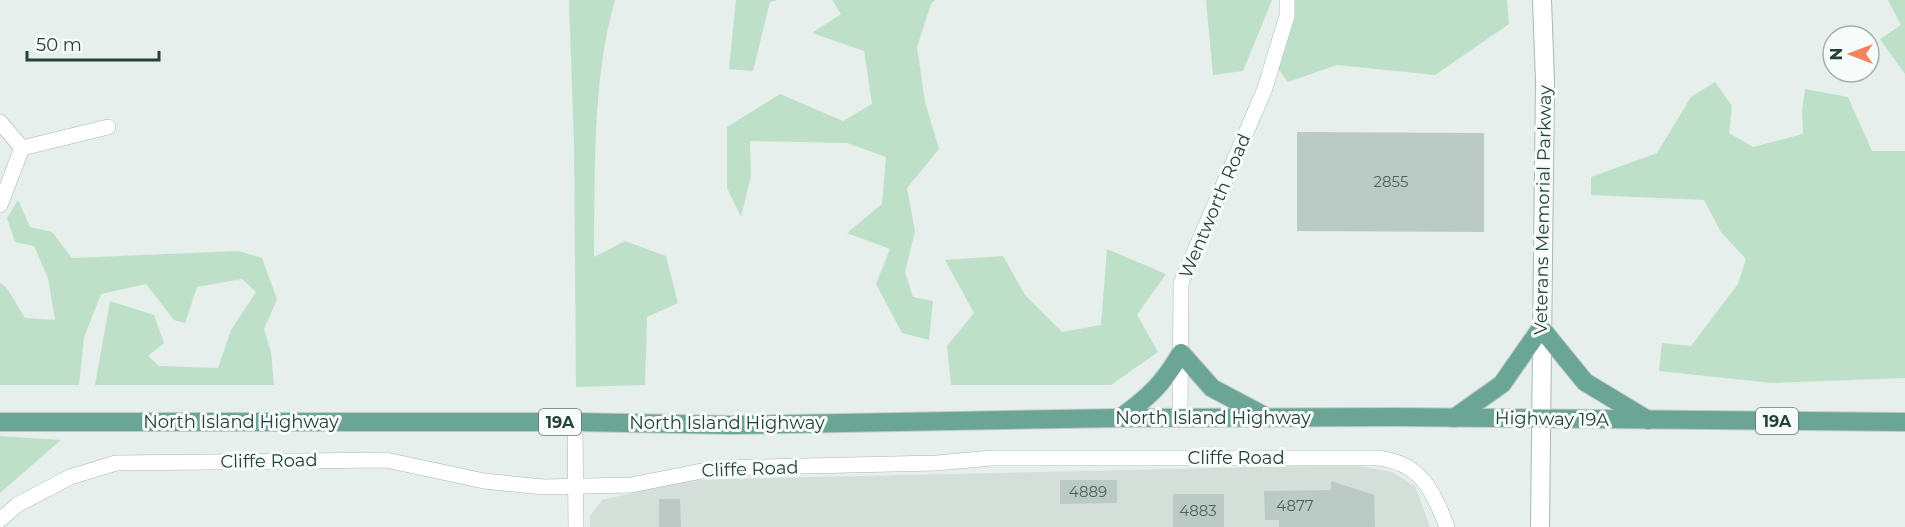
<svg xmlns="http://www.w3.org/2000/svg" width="1905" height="527" font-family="Montserrat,sans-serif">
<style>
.built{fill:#d4dfda}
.green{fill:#bfe0c8}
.building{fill:#bbcac4}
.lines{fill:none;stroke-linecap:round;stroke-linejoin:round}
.street-casing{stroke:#a8b8b2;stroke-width:16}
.secondary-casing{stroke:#a4bbb3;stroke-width:20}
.primary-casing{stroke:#c2cac8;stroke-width:20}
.street{stroke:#fff;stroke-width:15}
.secondary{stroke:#fff;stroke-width:18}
.primary{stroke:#6aa596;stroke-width:18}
.labels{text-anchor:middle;stroke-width:6;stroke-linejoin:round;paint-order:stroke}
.number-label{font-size:15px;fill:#4a645c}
.shield{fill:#f7fbf9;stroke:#637a73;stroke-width:1.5}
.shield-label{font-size:16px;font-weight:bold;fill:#24423a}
.street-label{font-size:18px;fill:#24423a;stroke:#f7fbf9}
</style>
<rect width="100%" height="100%" fill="#e6efeb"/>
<polygon class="built" points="1354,465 1392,472 1415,486 1430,527 590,527 590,516 602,500 689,480"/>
<g class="green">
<path d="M569 0H615C592 78 595 176 594 257L625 241 666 256 678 303 647 317 645 385 576 387 574 145Z"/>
<polygon points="736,0 778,0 770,2 753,71 729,69"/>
<polygon points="832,0 935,0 931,4 917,47 925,102 939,149 907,188 915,231 905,272 913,297 933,301 929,340 902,333 876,284 890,249 847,233 882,204 886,157 847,143 750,141 751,176 741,217 727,188 727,127 780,94 843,121 872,104 864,51 812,33 841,14"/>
<polygon points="1206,0 1272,0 1243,71 1213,75"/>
<polygon points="1285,0 1507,0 1509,24 1435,75 1337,65 1288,82 1274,63"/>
<polygon points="1888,0 1905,0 1905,74 1880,39 1901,25"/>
<polygon points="1715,82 1732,106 1729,133 1753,147 1803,134 1802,111 1805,89 1848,97 1872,151 1905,151 1905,378 1772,383 1659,371 1662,343 1691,346 1738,284 1746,259 1721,232 1704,200 1591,195 1591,177 1657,153 1691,97"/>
<polygon points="18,200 30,227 52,232 72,258 239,251 262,258 277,299 264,329 271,352 274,385 95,385 110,301 154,315 164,343 148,356 159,366 218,368 231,330 256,292 242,279 197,287 185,323 174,320 146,284 101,294 84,337 79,385 0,385 0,283 6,287 25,318 55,320 48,278 34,246 15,242 7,218"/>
<polygon points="1107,249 1166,274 1137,315 1158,352 1111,385 951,385 947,346 974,313 945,260 1003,256 1025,295 1062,332 1101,325"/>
<polygon points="0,436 61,440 0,493"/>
</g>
<g class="building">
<polygon points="1297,132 1484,133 1484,232 1297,231"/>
<polygon points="1060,480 1117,480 1117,503 1060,504"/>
<polygon points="1331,481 1374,495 1375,527 1279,527 1279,520 1265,520 1264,491 1331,490"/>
<rect x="1173" y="494" width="51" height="33"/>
<polygon points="659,499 680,499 681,527 659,527"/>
</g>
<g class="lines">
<defs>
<g id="street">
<polyline points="0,122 22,148"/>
<polyline points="22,148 108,127"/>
<polyline points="0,205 22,148"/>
<polyline points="1180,419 1181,283 1264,91 1287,16 1287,0"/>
<polyline points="575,422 576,527"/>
<path d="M0 520 17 505 70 477 116 463 386 460 484 481 543 487 631 485 717 468 937 463 991 458H1377C1420 462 1433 490 1447 527"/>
</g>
<polyline id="secondary" points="1540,527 1545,81 1542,0"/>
<g id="primary">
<path d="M1120 418C1149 397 1163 384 1181 353L1212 388 1263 415"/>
<polyline points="1454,418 1502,384 1541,328 1585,382 1648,420"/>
<polyline points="0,422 575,422 731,425 1120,418 1396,417 1905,422"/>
</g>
</defs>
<use href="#street" class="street-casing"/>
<use href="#secondary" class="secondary-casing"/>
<use href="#primary" class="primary-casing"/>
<use href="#street" class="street"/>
<use href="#secondary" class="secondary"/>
<use href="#primary" class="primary"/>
</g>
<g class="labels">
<g class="number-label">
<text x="1391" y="187">2855</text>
<text x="1088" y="497">4889</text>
<text x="1295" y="511">4877</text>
<text x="1198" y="516">4883</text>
</g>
<g class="shield">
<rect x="1756" y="408" width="42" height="26" rx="4.5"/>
<rect x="539" y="409" width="42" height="26" rx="4.5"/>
</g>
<g class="shield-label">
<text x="1777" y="427">19A</text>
<text x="560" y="428">19A</text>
</g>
<g class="street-label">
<text transform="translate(1215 206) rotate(-67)" y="6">Wentworth Road</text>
<text transform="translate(1543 210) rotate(-89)" y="6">Veterans Memorial Parkway</text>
<text x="1213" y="424">North Island Highway</text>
<text transform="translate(1552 419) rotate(1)" y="6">Highway 19A</text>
<text x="241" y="428">North Island Highway</text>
<text x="727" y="429">North Island Highway</text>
<text x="1236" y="464">Cliffe Road</text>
<text transform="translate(269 461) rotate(-1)" y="6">Cliffe Road</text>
<text transform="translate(750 469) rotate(-2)" y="6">Cliffe Road</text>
</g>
</g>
<g transform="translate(1851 54) rotate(270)"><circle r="28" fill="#f7fbf9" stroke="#a3b1ad" stroke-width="1.5"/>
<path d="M0-4.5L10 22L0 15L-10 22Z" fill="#f4845f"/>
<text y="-9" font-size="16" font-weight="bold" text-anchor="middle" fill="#24423a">N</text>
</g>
<path d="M27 51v9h132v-9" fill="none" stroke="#24423a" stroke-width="3"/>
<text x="36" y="51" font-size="18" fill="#24423a" stroke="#f7fbf9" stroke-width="4.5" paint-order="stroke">50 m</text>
</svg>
